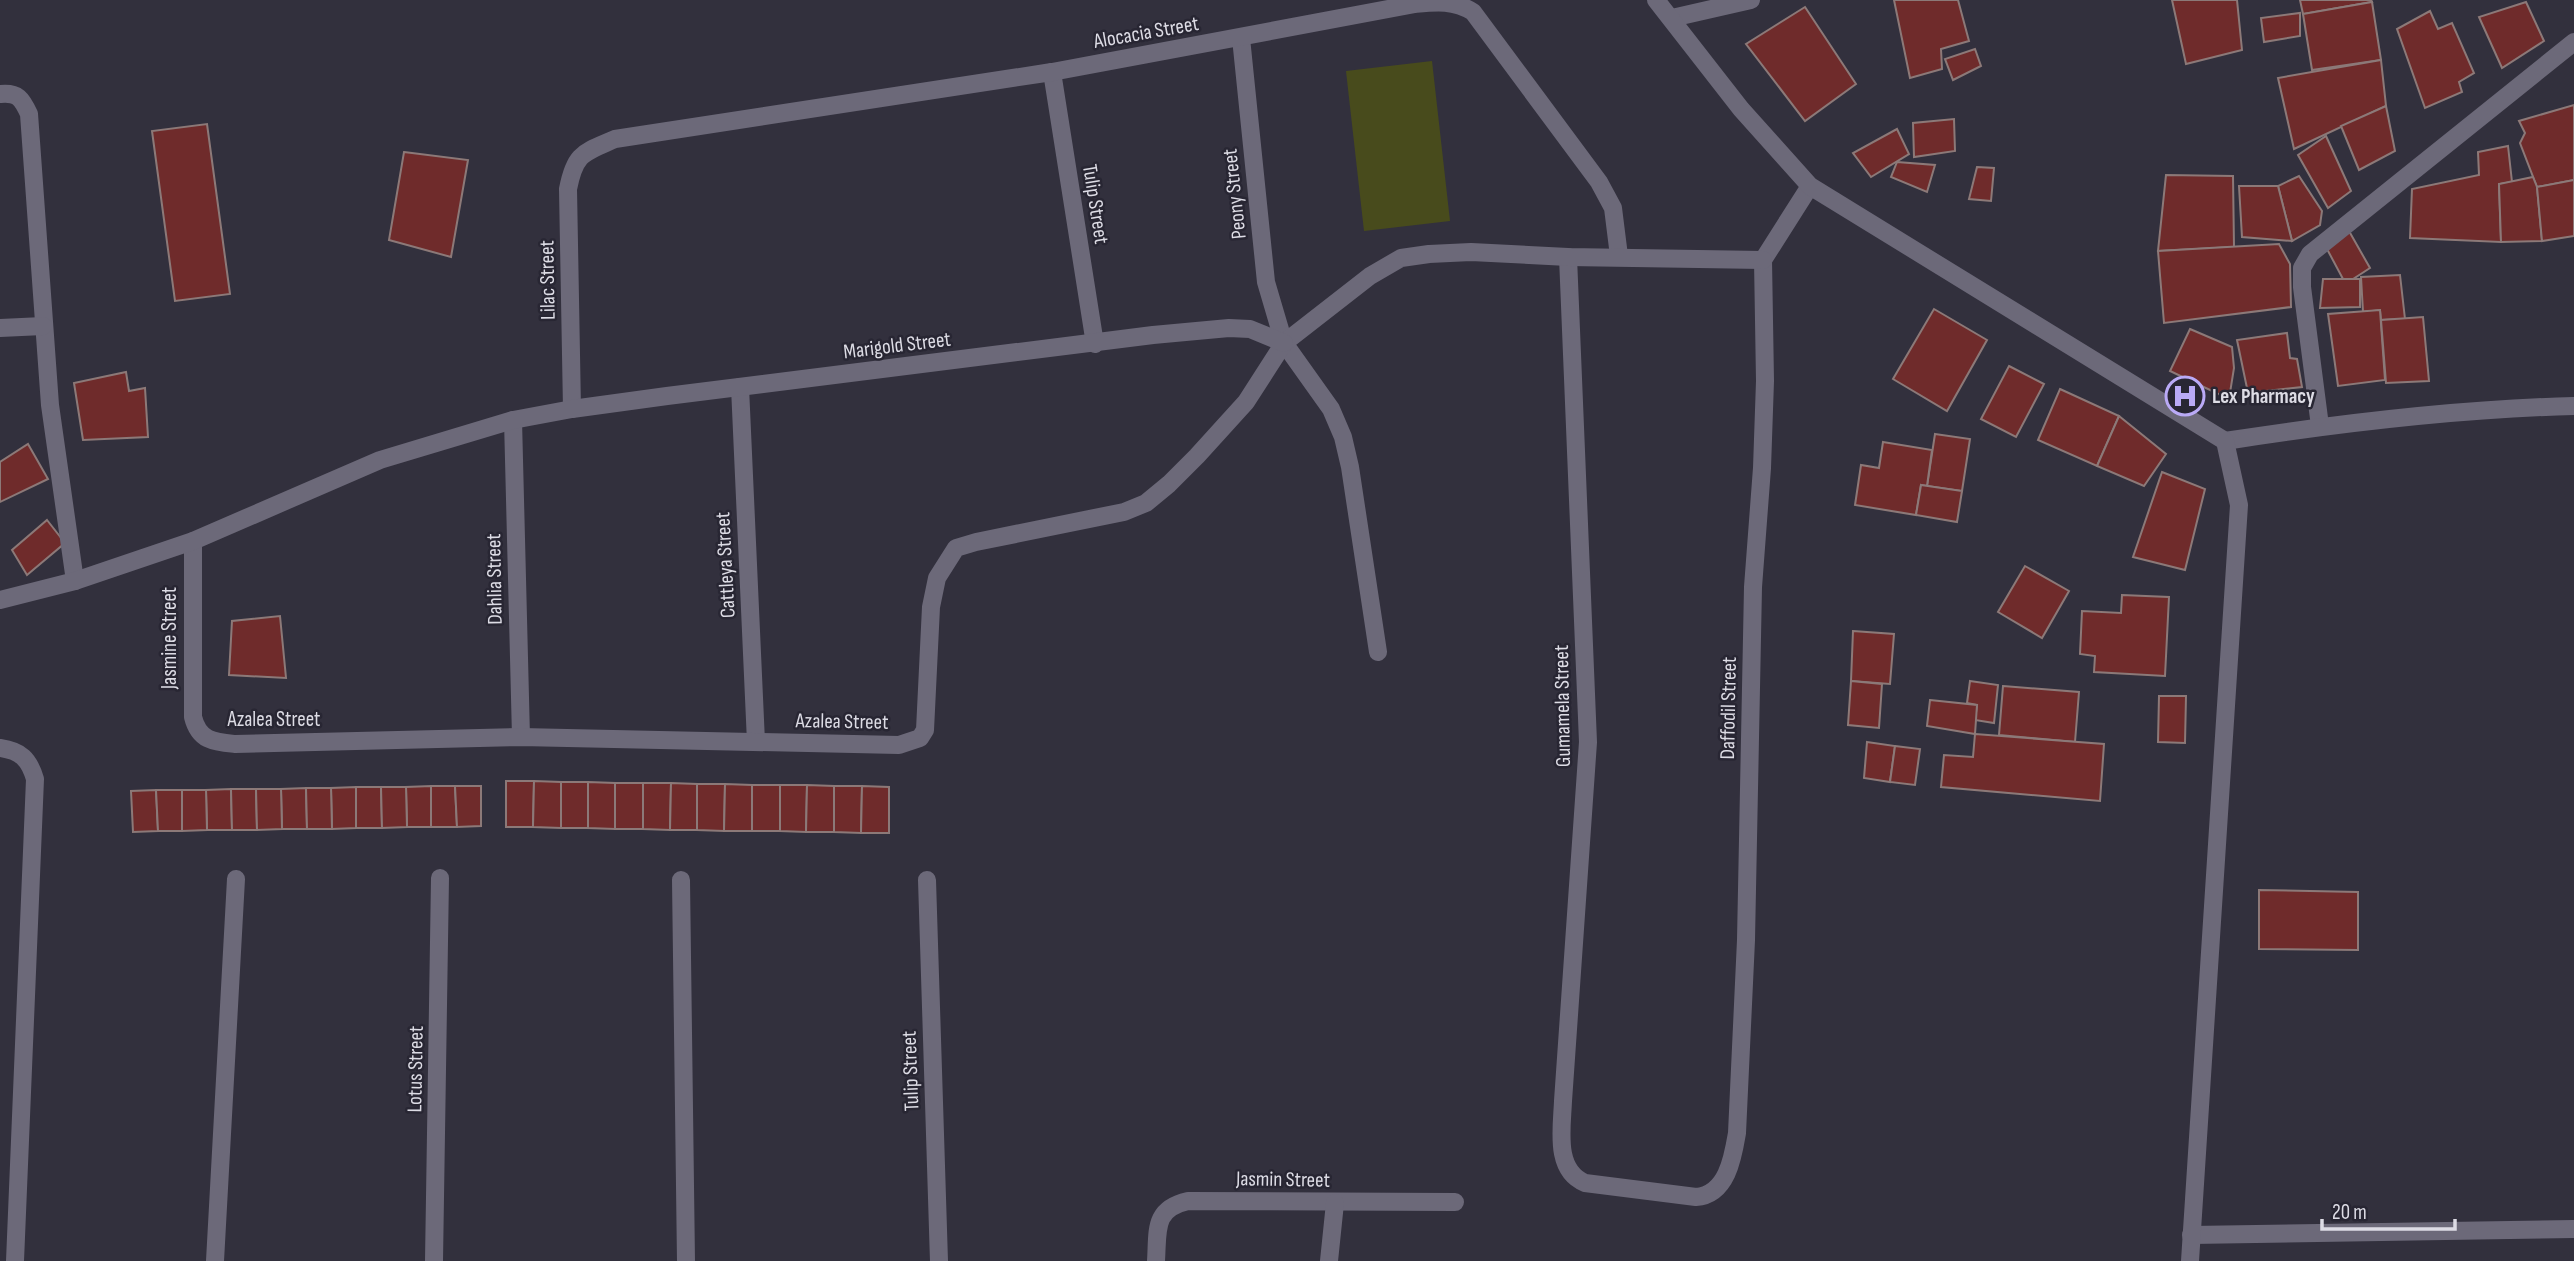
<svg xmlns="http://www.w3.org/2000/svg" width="2574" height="1261" font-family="'Sofia Sans Condensed',sans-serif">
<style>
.green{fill:#484b1c}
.building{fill:#6f2b2b;stroke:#8c7978;stroke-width:2}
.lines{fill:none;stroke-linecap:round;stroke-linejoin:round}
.street{stroke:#6c6979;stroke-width:18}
.secondary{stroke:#6c6979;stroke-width:18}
.labels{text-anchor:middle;stroke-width:5;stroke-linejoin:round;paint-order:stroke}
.street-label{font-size:21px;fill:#dddce5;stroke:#282633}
.poi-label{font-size:21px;font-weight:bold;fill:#dddce5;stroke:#282633;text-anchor:start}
</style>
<rect width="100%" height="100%" fill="#32303d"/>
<polygon class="green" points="1432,61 1450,221 1364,231 1346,71"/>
<g class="building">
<polygon points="1894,0 1958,0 1969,41 1941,49 1942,69 1910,78"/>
<polygon points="2172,0 2237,0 2242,50 2186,64"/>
<polygon points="2300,0 2371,0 2372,2 2303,14"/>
<polygon points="2372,2 2381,60 2312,70 2303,14"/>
<polygon points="2526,2 2544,41 2502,68 2479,17"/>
<polygon points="1805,7 1856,84 1805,121 1746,44"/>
<polygon points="2430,11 2438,29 2452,23 2474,73 2459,82 2462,92 2425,108 2397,29"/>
<polygon points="2300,13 2300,36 2264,42 2261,18"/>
<polygon points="1975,49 1981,66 1953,80 1945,59"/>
<polygon points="2381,60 2386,106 2294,149 2278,78"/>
<polygon points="2574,105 2574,180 2537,187 2520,143 2525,133 2519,121"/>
<polygon points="2386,106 2395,151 2359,170 2341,126"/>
<polygon points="1954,119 1955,151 1914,157 1913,123"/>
<polygon points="207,124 230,294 175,301 152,131"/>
<polygon points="1897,129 1909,154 1871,177 1853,153"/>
<polygon points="2326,136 2351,191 2328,208 2298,155"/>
<polygon points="2508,146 2512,182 2499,184 2501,242 2410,238 2412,189 2479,175 2478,152"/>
<polygon points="404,152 468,160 451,257 389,240"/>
<polygon points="1897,162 1935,165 1927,192 1891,177"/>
<polygon points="1977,167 1994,168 1991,201 1969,199"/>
<polygon points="2166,175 2233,176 2234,247 2158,251"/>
<polygon points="2299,176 2322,211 2320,225 2292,241 2278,186"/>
<polygon points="2533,177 2537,187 2542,241 2501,242 2499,184"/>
<polygon points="2574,180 2574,236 2542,241 2537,187"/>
<polygon points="2239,186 2278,186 2292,241 2242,237"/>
<polygon points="2349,231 2370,268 2353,279 2343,279 2327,249"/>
<polygon points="2279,244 2290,264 2291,307 2164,323 2158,251"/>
<polygon points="2400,275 2405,319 2381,320 2380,310 2363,312 2361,277"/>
<polygon points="2323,279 2360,279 2360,307 2320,308"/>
<polygon points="1934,309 1987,340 1947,411 1893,379"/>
<polygon points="2380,310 2385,380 2338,386 2328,314"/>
<polygon points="2423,317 2429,381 2386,383 2381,320"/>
<polygon points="2190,329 2232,347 2234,368 2229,399 2170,371"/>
<polygon points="2287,333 2290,358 2297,359 2302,387 2248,393 2237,340"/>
<polygon points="2009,366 2044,384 2016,437 1981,419"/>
<polygon points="126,372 129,391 145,388 148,437 83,440 74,383"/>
<polygon points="2060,389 2119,416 2097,466 2038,440"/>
<polygon points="2119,416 2166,454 2144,486 2097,466"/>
<polygon points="1935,434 1970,439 1962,491 1927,486"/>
<polygon points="1883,442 1932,450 1927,486 1921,485 1916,515 1855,505 1861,465 1879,468"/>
<polygon points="28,444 48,479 0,502 0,462"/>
<polygon points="2162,472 2205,489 2185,570 2133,557"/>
<polygon points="1921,485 1962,491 1957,522 1916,515"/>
<polygon points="47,520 65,543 27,575 12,550"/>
<polygon points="2025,566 2069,591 2042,638 1998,612"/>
<polygon points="2122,595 2169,597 2165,676 2094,672 2095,656 2080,654 2082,611 2121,613"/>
<polygon points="280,616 286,678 229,675 232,621"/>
<polygon points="1853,631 1894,634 1890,684 1851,681"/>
<polygon points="1851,681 1882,684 1879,728 1848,725"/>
<polygon points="1970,681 1998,685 1994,723 1975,720 1977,705 1967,703"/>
<polygon points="2003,686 2079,692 2075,742 1999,735"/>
<polygon points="2159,696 2186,696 2185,743 2158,742"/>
<polygon points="1930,700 1977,705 1975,734 1927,726"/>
<polygon points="1975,734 2104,744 2100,801 1941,787 1944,755 1973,757"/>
<polygon points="1867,742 1895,746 1890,782 1864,778"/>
<polygon points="1895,746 1920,749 1915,785 1890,782"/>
<polygon points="506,781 534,781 533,827 506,827"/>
<polygon points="534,781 561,782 561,828 533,827"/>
<rect x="561" y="782" width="27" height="46"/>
<polygon points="588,782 615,783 615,829 588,828"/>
<rect x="615" y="783" width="28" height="46"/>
<polygon points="643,783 671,783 670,830 643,829"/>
<polygon points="671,783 697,784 697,830 670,830"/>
<polygon points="697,784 725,784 724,831 697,830"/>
<polygon points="725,784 752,785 752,831 724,831"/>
<rect x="752" y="785" width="28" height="46"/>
<polygon points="780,785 807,785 806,832 780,831"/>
<polygon points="807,785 834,786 834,832 806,832"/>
<polygon points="431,786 431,827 407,827 406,787"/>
<polygon points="431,786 455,786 457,827 431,827"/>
<polygon points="455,786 481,786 481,826 457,827"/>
<polygon points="834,786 862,786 861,833 834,832"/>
<polygon points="862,786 889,787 889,833 861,833"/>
<polygon points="356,787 356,828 332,829 331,788"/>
<polygon points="356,787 381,787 382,828 356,828"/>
<polygon points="381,787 406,787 407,827 382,828"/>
<polygon points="306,788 307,829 282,829 281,789"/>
<polygon points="306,788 331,788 332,829 307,829"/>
<polygon points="231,789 232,830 207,830 206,790"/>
<polygon points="231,789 256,789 257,830 232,830"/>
<polygon points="256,789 281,789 282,829 257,830"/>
<polygon points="156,790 158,831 133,832 131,791"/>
<polygon points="156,790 182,790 182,831 158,831"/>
<polygon points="182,790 206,790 207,830 182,831"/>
<polygon points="2259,890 2358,892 2358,950 2259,949"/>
</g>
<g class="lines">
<g class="street">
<polyline points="1672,18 1751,0"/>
<polyline points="1241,38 1266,282 1284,343 1331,409 1343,437 1350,467 1378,652"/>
<polyline points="1052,72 1095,344"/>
<path d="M0 94C18 92 22 99 29 114L50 405 75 581"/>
<path d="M1568 257 1588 742 1563 1101C1562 1128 1554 1170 1585 1183L1696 1197C1727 1195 1733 1157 1737 1133L1746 940 1753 587 1762 468 1765 381 1763 260"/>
<polyline points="1763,260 1810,186"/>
<polyline points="0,328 43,326"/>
<polyline points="740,387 756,742"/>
<path d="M572 409 568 189C575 153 583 153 615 139L1052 72 1415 4C1436 2 1454 0 1473 12L1599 182 1613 208 1619 256"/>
<polyline points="513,420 521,737"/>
<polyline points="2320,426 2302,287 2302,268 2310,254 2574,42"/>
<path d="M2225 441C2341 423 2457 409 2574 406"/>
<path d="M193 541V717C199 741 214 742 235 744L521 737 899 745 920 738 925 730 931 607 937 578 956 548 976 542 1124 512 1146 503 1169 484 1197 456 1246 402 1284 343 1370 276 1401 258 1429 254 1471 252 1568 257 1763 260"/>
<polyline points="0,600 75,581 193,541 380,460 513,420 572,409 667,396 1153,335 1229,328 1250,329 1284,343"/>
<path d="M0 748C21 751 29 759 35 779L15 1261"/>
<polyline points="681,880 686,1261"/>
<polyline points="927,880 939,1261"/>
<polyline points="2191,1235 2574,1229"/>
<polyline points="215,1261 236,879"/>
<polyline points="434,1261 440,878"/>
<path d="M1156 1261C1158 1230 1153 1209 1188 1201L1455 1202"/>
<polyline points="1329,1261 1335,1203"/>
</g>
<polyline class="secondary" points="1656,0 1741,109 1810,186 2225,441 2239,505 2190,1261"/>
</g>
<defs>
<symbol id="hospital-ring" viewBox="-11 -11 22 22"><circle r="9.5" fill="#282633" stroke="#baaaf6" stroke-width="1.5"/><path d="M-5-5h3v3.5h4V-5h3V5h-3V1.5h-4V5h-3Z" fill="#baaaf6"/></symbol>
</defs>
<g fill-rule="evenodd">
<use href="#hospital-ring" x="2163" y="374" width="44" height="44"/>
</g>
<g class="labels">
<g class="street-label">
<text transform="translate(1146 32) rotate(-10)" y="7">Alocacia Street</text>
<text transform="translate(1234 194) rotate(-96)" y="7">Peony Street</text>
<text transform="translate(1096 204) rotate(81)" y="7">Tulip Street</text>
<text transform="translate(547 280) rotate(-91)" y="7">Lilac Street</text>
<text transform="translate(897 345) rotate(-7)" y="7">Marigold Street</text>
<text transform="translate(725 565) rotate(-93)" y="7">Cattleya Street</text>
<text transform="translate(494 579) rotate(-91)" y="7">Dahlia Street</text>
<text transform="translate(169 638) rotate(-90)" y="7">Jasmine Street</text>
<text transform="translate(1562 706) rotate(-91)" y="7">Gumamela Street</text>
<text transform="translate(1728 708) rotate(-89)" y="7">Daffodil Street</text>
<text x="274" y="726">Azalea Street</text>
<text transform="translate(842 721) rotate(1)" y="7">Azalea Street</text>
<text transform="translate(415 1069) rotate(-89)" y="7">Lotus Street</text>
<text transform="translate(910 1071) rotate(-92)" y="7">Tulip Street</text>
<text transform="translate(1283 1179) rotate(1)" y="7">Jasmin Street</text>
</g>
<g class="poi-label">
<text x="2212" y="403">Lex Pharmacy</text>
</g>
</g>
<path d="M2322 1219v10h133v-10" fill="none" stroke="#dddce5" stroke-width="3.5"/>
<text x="2332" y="1219" font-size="21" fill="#dddce5" stroke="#282633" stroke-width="5" paint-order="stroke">20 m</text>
</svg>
